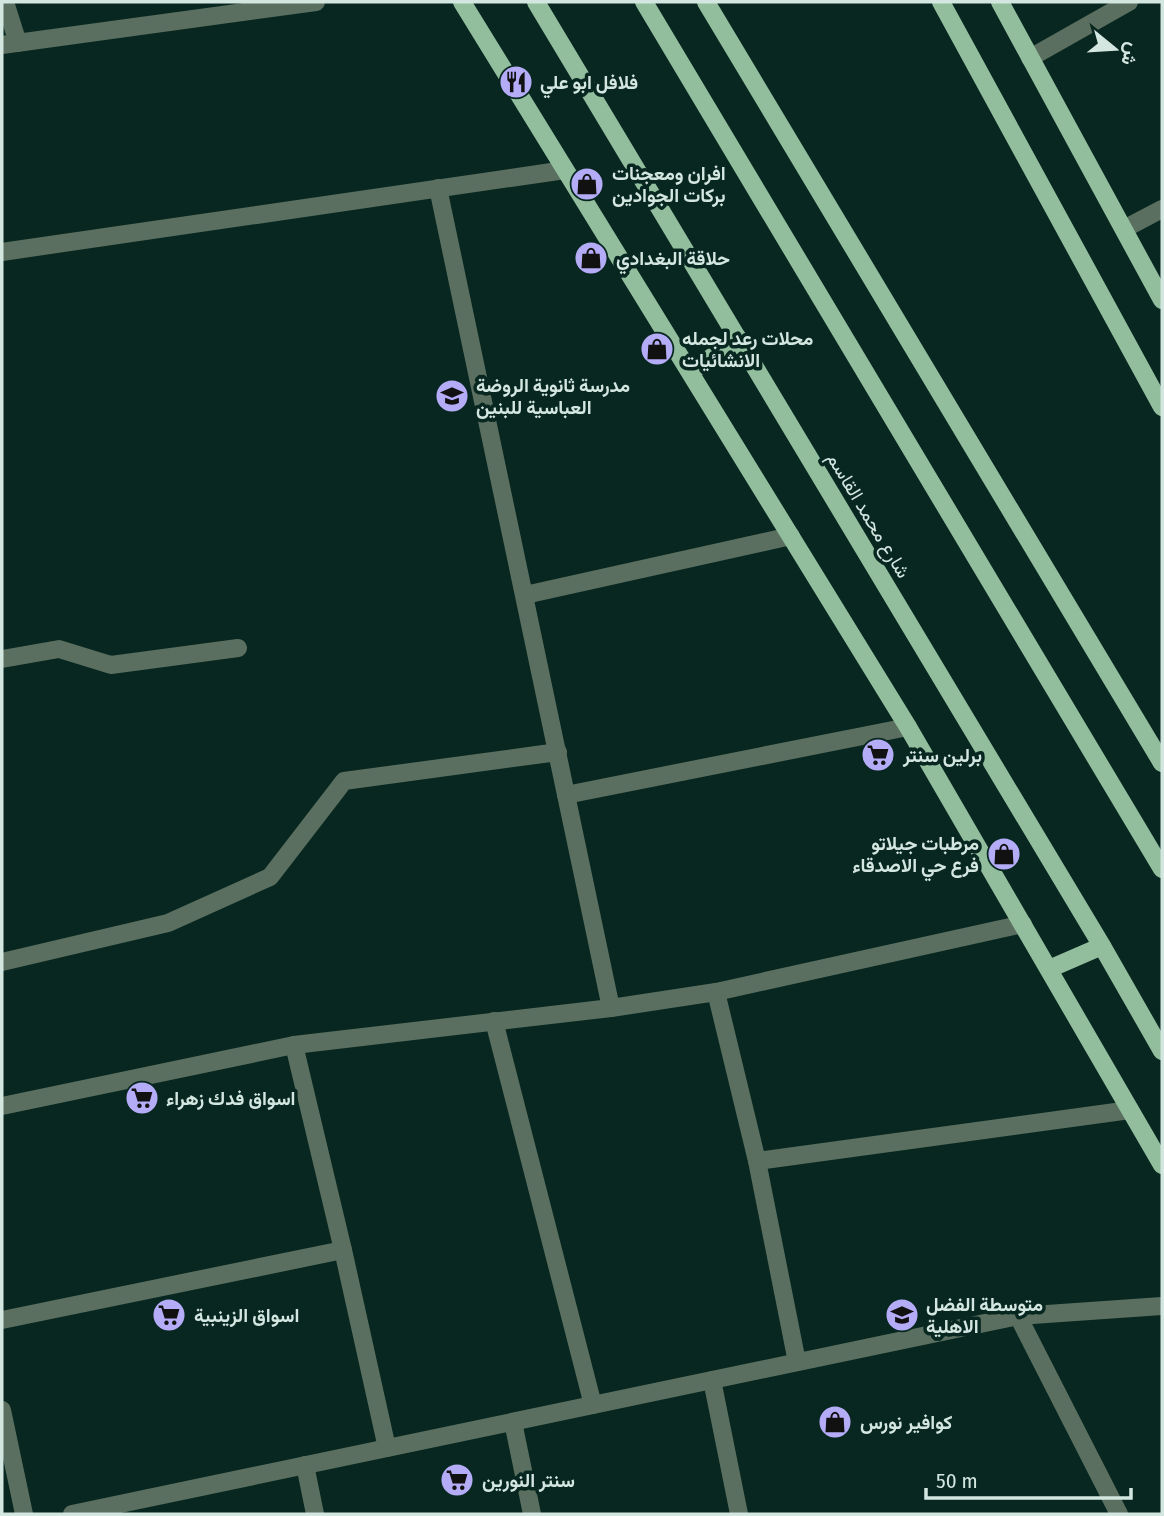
<svg xmlns="http://www.w3.org/2000/svg" width="1164" height="1516" font-family="'Fira Sans Condensed',Vazirmatn,sans-serif">
<style>
.lines{fill:none;stroke-linecap:round;stroke-linejoin:round}
.minor{stroke:#5a6f5f;stroke-width:18}
.major{stroke:#92be9e;stroke-width:18}
.labels{text-anchor:middle;stroke-width:7;stroke-linejoin:round;paint-order:stroke}
.poi-label{font-size:19px;font-weight:bold;fill:#d4e6e0;stroke:#072720;text-anchor:start}
.street-label{font-size:19px;fill:#d4e6e0;stroke:#072720}
</style>
<rect width="100%" height="100%" fill="#072720"/>
<g class="lines">
<g class="minor">
<polyline points="5,2 18,43"/>
<polyline points="2,45 316,2"/>
<polyline points="1030,58 1129,2"/>
<polyline points="438,188 611,1008"/>
<polyline points="1124,229 1162,209"/>
<polyline points="2,252 565,170"/>
<polyline points="525,595 791,536"/>
<polyline points="2,659 59,649 111,665 238,648"/>
<polyline points="566,795 908,727"/>
<polyline points="2,962 168,923 270,877 344,781 558,752"/>
<polyline points="716,992 757,1161 797,1362"/>
<polyline points="494,1021 593,1405"/>
<polyline points="294,1045 343,1250 387,1448"/>
<polyline points="2,1106 294,1045 611,1008 716,992 1023,924"/>
<polyline points="757,1161 1130,1110"/>
<polyline points="1018,1316 1119,1514"/>
<polyline points="2,1320 343,1250"/>
<polyline points="712,1380 739,1514"/>
<polyline points="2,1410 24,1514"/>
<polyline points="513,1422 532,1514"/>
<polyline points="305,1465 315,1514"/>
<polyline points="72,1514 1018,1316 1162,1306"/>
</g>
<g class="major">
<polyline points="462,2 908,727 1162,1165"/>
<polyline points="536,2 1102,946 1162,1051"/>
<polyline points="644,2 1162,869"/>
<polyline points="706,2 1162,763"/>
<polyline points="941,2 1162,407"/>
<polyline points="1000,2 1162,300"/>
<polyline points="691,372 738,338"/>
<polyline points="1049,969 1102,946"/>
</g>
</g>
<defs>
<symbol id="restaurant-disc" viewBox="-11 -11 22 22"><circle r="9.5" fill="#b5acf8" stroke="#072720"/><path d="M-5-6h1v4h1v-4h1v4h1v-4h1v5L-1.5 .5V6h-2V.5L-5-1ZM5-6V6H3V1.5H1.5Q1.5-4 5-6Z" fill="#111"/></symbol>
<symbol id="shop-disc" viewBox="-11 -11 22 22"><circle r="9.5" fill="#b5acf8" stroke="#072720"/><path d="M-5-2.5h2.3a2.7 3.5 0 0 1 5.4 0H5L5.5 6h-11ZM-1.5-2.5h3a1.5 2.3 0 0 0-3 0Z" fill="#111"/></symbol>
<symbol id="school-disc" viewBox="-11 -11 22 22"><circle r="9.5" fill="#b5acf8" stroke="#072720"/><path d="M0-5L7-2L0 1L-7-2ZM-4 1L0 2.5L4 1V4Q0 6-4 4Z" fill="#111"/></symbol>
<symbol id="supermarket-disc" viewBox="-11 -11 22 22"><circle r="9.5" fill="#b5acf8" stroke="#072720"/><path d="M-6-5.5h2.5l.6 2H6L4.5 2H-2.5L-4.4-4H-6ZM-1.5 3.2a1.3 1.3 0 1 0 .1 0ZM3 3.2a1.3 1.3 0 1 0 .1 0Z" fill="#111"/></symbol>
</defs>
<g fill-rule="evenodd">
<use href="#restaurant-disc" x="497" y="63" width="38" height="38"/>
<use href="#shop-disc" x="568" y="165" width="38" height="38"/>
<use href="#shop-disc" x="572" y="239" width="38" height="38"/>
<use href="#shop-disc" x="638" y="330" width="38" height="38"/>
<use href="#school-disc" x="433" y="377" width="38" height="38"/>
<use href="#supermarket-disc" x="859" y="736" width="38" height="38"/>
<use href="#shop-disc" x="985" y="835" width="38" height="38"/>
<use href="#supermarket-disc" x="123" y="1079" width="38" height="38"/>
<use href="#supermarket-disc" x="150" y="1296" width="38" height="38"/>
<use href="#school-disc" x="883" y="1296" width="38" height="38"/>
<use href="#shop-disc" x="816" y="1403" width="38" height="38"/>
<use href="#supermarket-disc" x="438" y="1461" width="38" height="38"/>
</g>
<g class="labels">
<g class="poi-label">
<text x="540" y="89">فلافل ابو علي</text>
<text x="612" y="180">افران ومعجنات<tspan x="612" dy="22">بركات الجوادين</tspan></text>
<text x="616" y="265">حلاقة البغدادي</text>
<text x="682" y="345">محلات رعد لجمله<tspan x="682" dy="22">الانشائيات</tspan></text>
<text x="476" y="392">مدرسة ثانوية الروضة<tspan x="476" dy="22">العباسية للبنين</tspan></text>
<text x="903" y="762">برلين سنتر</text>
<text x="979" y="850" text-anchor="end">مرطبات جيلاتو<tspan x="979" dy="22">فرع حي الاصدقاء</tspan></text>
<text x="166" y="1105">اسواق فدك زهراء</text>
<text x="926" y="1311">متوسطة الفضل<tspan x="926" dy="22">الاهلية</tspan></text>
<text x="194" y="1322">اسواق الزينبية</text>
<text x="860" y="1429">كوافير نورس</text>
<text x="482" y="1487">سنتر النورين</text>
</g>
<g class="street-label">
<text transform="translate(869 515) rotate(59)" y="7">شارع محمد القاسم</text>
</g>
</g>
<rect width="1164" height="1516" fill="none" stroke="#d4e6e0" stroke-width="7"/>
<g transform="translate(1115 49) rotate(108)" stroke="#072720" stroke-width="5" paint-order="stroke">
<path d="M0-5L12 26L0 18L-12 26Z" fill="#d4e6e0"/>
<text y="-10" font-size="19" font-weight="bold" text-anchor="middle" fill="#d4e6e0">ش</text>
</g>
<path d="M926 1488v10h205v-10" fill="none" stroke="#d4e6e0" stroke-width="3.5"/>
<text x="936" y="1488" font-size="21" fill="#d4e6e0" stroke="#072720" stroke-width="5" paint-order="stroke">50 m</text>
</svg>
